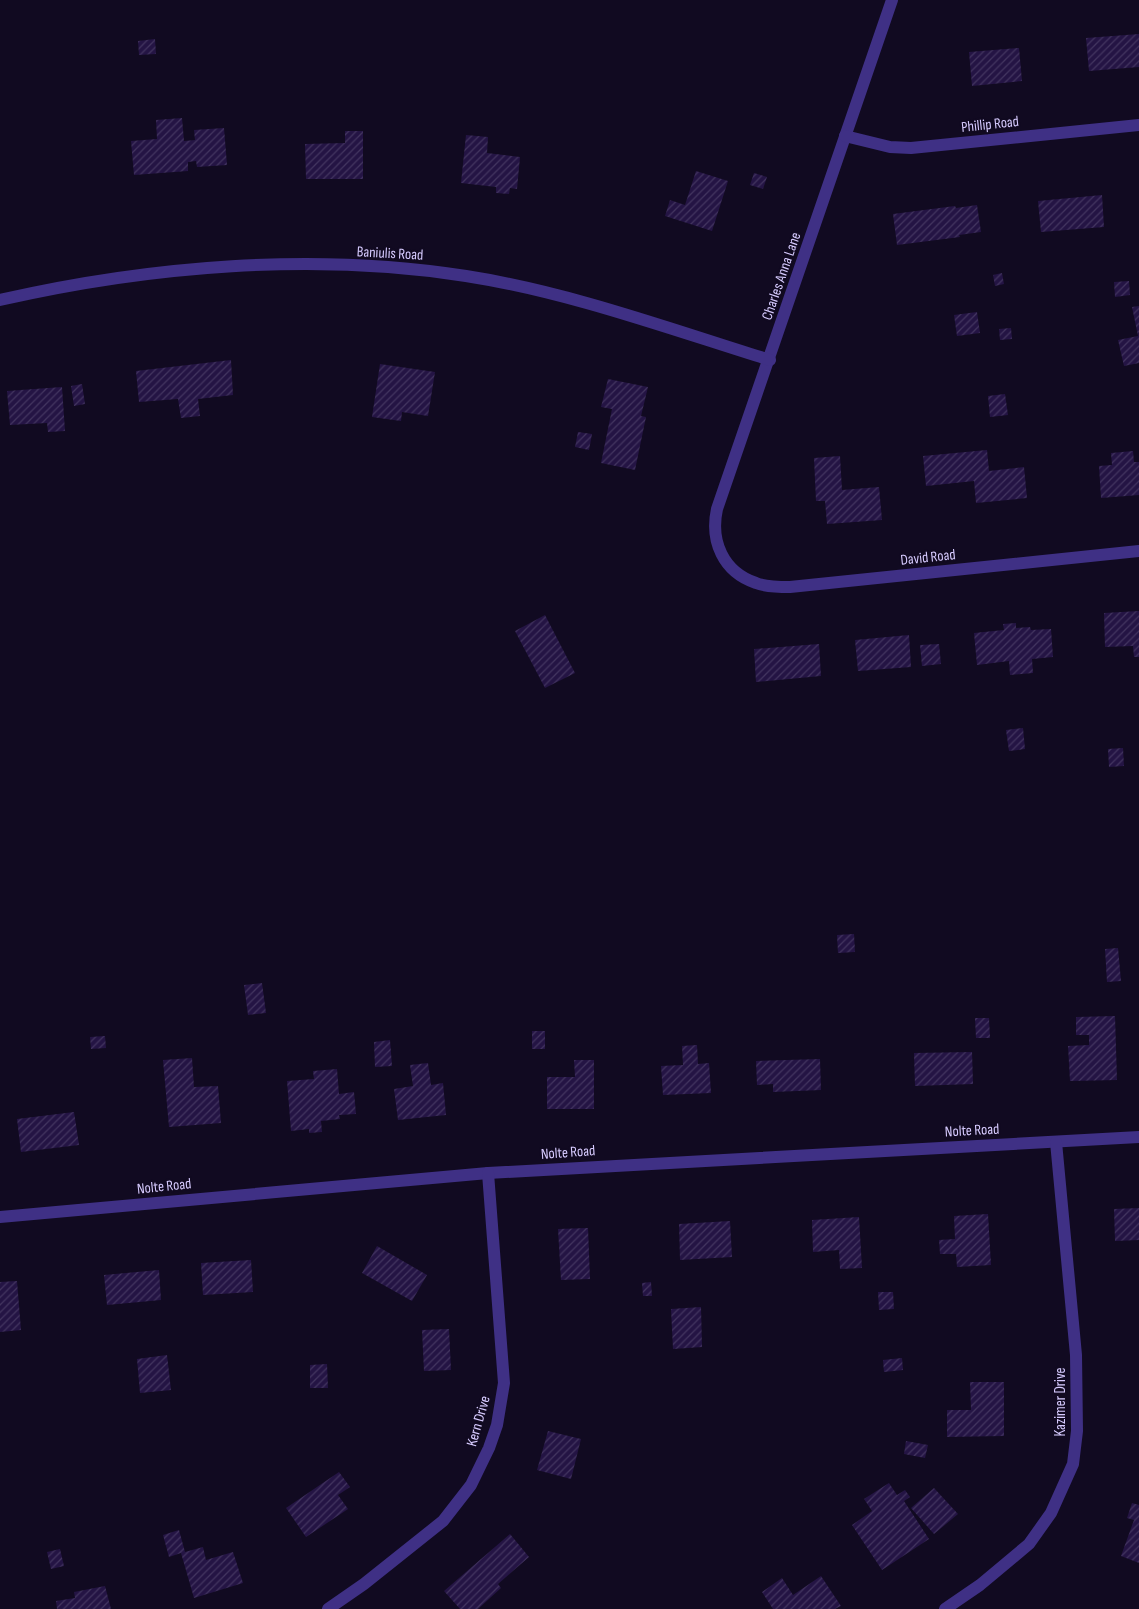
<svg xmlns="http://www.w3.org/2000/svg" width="1139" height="1609" font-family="'Sofia Sans Condensed',sans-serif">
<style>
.building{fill:url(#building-hatch)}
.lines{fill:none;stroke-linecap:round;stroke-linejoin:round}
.minor{stroke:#3f3085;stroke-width:12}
.labels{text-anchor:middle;stroke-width:4;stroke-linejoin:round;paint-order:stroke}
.street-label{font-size:15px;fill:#d7cbff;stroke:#110a21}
</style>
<defs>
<pattern id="building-hatch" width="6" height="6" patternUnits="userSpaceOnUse" patternTransform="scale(1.25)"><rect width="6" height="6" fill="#241444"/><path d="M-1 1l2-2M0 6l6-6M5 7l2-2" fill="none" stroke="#433560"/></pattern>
</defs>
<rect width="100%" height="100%" fill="#110a21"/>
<g class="building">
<polygon points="1139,34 1139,67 1089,71 1086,38"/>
<polygon points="155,39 156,54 139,55 138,41"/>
<polygon points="1019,48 1022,81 972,86 969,52"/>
<polygon points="182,118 184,141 195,140 194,130 224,128 227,165 197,167 196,161 188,162 188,171 134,175 131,141 157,139 156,120"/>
<polygon points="345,131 363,131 363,179 306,179 305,144 345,143"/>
<polygon points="466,135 488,137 487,153 520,157 517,189 510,188 509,194 496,193 496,187 461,183"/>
<polygon points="696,171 728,181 712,231 665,216 670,200 685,205"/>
<polygon points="754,173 767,177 763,189 750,185"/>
<polygon points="1102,195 1104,227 1041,232 1038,201"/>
<polygon points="977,205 981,232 959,235 960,237 897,245 893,214 955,206 956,208"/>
<polygon points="1002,273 1004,284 995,286 993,275"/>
<polygon points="1129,281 1130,295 1115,297 1114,282"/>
<polygon points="1139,306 1139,363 1124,366 1118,340 1138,336 1132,307"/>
<polygon points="977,312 980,333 957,336 954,315"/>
<polygon points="1011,328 1012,339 1000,340 999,329"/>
<polygon points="231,360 233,395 198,399 200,416 181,418 178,399 139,402 136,371"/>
<polygon points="380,364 435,372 428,416 402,412 401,421 372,417"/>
<polygon points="608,379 648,387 641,416 646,417 635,470 601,463 612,409 601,407"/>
<polygon points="82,384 85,404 74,406 71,386"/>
<polygon points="62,387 65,431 48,432 47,423 10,425 7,391"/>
<polygon points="1005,394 1008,415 990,417 988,396"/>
<polygon points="578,432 592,434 589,450 575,447"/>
<polygon points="987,450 989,471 1024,467 1027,498 976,503 974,481 926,486 923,456"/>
<polygon points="1133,451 1134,462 1139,462 1139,495 1101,498 1099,466 1112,465 1111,453"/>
<polygon points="840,456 842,490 879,487 882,520 827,524 825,501 816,501 814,458"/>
<polygon points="1139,611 1139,657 1134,657 1133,646 1105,647 1104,613"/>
<polygon points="545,615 575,673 545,688 515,631"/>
<polygon points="1016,623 1016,628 1030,627 1031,630 1051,629 1053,657 1032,659 1033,673 1010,675 1009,661 977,665 974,633 1004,630 1003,624"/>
<polygon points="909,635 911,667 858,671 855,640"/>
<polygon points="819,644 821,676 756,682 754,649"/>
<polygon points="939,644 941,664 922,666 920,645"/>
<polygon points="1023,728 1025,749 1009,751 1006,730"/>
<polygon points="1123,748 1124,766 1109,767 1108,749"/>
<polygon points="854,934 855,952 838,953 837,935"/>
<polygon points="1118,948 1121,981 1107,982 1105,949"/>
<polygon points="262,983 266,1013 248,1015 244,985"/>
<polygon points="1115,1016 1117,1080 1070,1081 1068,1046 1089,1045 1089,1035 1076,1035 1076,1017"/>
<polygon points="975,1018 989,1018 990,1038 976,1038"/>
<rect x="532" y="1031" width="13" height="18"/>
<polygon points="105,1036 106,1048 91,1049 90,1037"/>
<polygon points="390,1040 392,1066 375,1067 374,1042"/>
<polygon points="697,1045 698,1064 709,1063 711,1093 663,1095 661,1066 683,1065 682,1046"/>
<polygon points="972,1052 973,1084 915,1086 914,1053"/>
<polygon points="192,1058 194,1087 218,1086 221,1123 169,1127 163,1060"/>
<polygon points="820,1059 821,1090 773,1092 773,1084 757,1085 756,1061"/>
<polygon points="574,1060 594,1060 594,1109 547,1109 547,1077 575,1077"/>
<polygon points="428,1063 431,1085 443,1083 446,1115 398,1120 394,1089 413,1086 410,1065"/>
<polygon points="337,1069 339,1094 354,1092 356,1114 339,1115 340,1119 321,1121 322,1132 309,1133 309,1129 291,1131 287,1081 314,1079 313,1071"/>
<polygon points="74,1112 79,1145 21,1152 17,1119"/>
<polygon points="1139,1208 1139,1240 1115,1241 1114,1209"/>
<polygon points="988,1214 991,1265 957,1267 956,1254 940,1254 939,1240 955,1239 954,1216"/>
<polygon points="859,1217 862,1268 840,1269 839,1250 813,1252 812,1220"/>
<polygon points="730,1221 732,1257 680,1260 679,1224"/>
<polygon points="588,1228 590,1279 561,1280 558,1229"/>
<polygon points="377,1246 427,1275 412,1301 362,1273"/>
<polygon points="251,1260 253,1292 203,1295 201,1263"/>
<polygon points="159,1270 161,1300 107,1305 104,1275"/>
<polygon points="17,1281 21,1330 0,1332 0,1282"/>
<polygon points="651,1282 652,1296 643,1296 642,1283"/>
<polygon points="878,1292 893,1292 894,1309 879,1310"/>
<polygon points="701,1307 702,1347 673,1349 671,1309"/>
<polygon points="449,1329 451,1370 424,1371 422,1330"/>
<polygon points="167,1355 171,1390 140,1393 137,1359"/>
<polygon points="902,1358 903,1370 884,1372 883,1360"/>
<polygon points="327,1364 328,1388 310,1388 310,1365"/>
<polygon points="970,1382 1004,1382 1004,1436 947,1437 947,1410 971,1410"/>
<polygon points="548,1431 581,1439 571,1479 537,1470"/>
<polygon points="906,1441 928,1445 925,1458 904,1454"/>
<polygon points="339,1472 350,1487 338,1495 348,1509 306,1537 286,1508"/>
<polygon points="889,1483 897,1495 905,1490 910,1497 904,1501 929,1539 882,1570 852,1525 872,1511 864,1499"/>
<polygon points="934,1488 958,1514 934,1534 911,1508"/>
<polygon points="1132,1503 1139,1505 1139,1563 1121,1556 1134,1520 1127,1518"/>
<polygon points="179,1530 185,1552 203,1547 206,1560 233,1552 243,1583 194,1598 181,1553 169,1557 163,1535"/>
<polygon points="510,1534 529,1557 498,1584 501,1588 478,1609 460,1609 444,1591"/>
<polygon points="60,1549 64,1566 51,1569 47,1552"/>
<polygon points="821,1576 841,1606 835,1609 773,1609 762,1592 782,1578 793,1595"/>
<polygon points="105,1586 111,1609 57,1609 56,1601 75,1598 74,1592"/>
</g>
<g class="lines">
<g class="minor">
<path d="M892 0 717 509C710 541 723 572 756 583 766 587 779 587 790 587L1139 551"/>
<polyline points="845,136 890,147 911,148 1139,125"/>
<path d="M0 300C149 266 314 252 466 276 569 292 670 329 770 360"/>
<polyline points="0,1217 488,1173 1139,1137"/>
<polyline points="328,1609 364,1584 443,1521 471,1485 489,1448 497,1425 504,1383 488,1173"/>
<polyline points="945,1609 980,1585 1029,1544 1051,1513 1073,1464 1077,1431 1076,1355 1056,1142"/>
</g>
</g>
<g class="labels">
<g class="street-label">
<text transform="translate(990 124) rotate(-6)" y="5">Phillip Road</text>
<text transform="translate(390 253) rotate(3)" y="5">Baniulis Road</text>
<text transform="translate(781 276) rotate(-71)" y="5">Charles Anna Lane</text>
<text transform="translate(928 557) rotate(-6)" y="5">David Road</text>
<text transform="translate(972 1130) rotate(-3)" y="5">Nolte Road</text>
<text transform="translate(568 1152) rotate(-4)" y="5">Nolte Road</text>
<text transform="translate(164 1186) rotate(-6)" y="5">Nolte Road</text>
<text transform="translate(1060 1402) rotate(-90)" y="5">Kazimer Drive</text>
<text transform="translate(478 1421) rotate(-74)" y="5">Kern Drive</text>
</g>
</g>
</svg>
